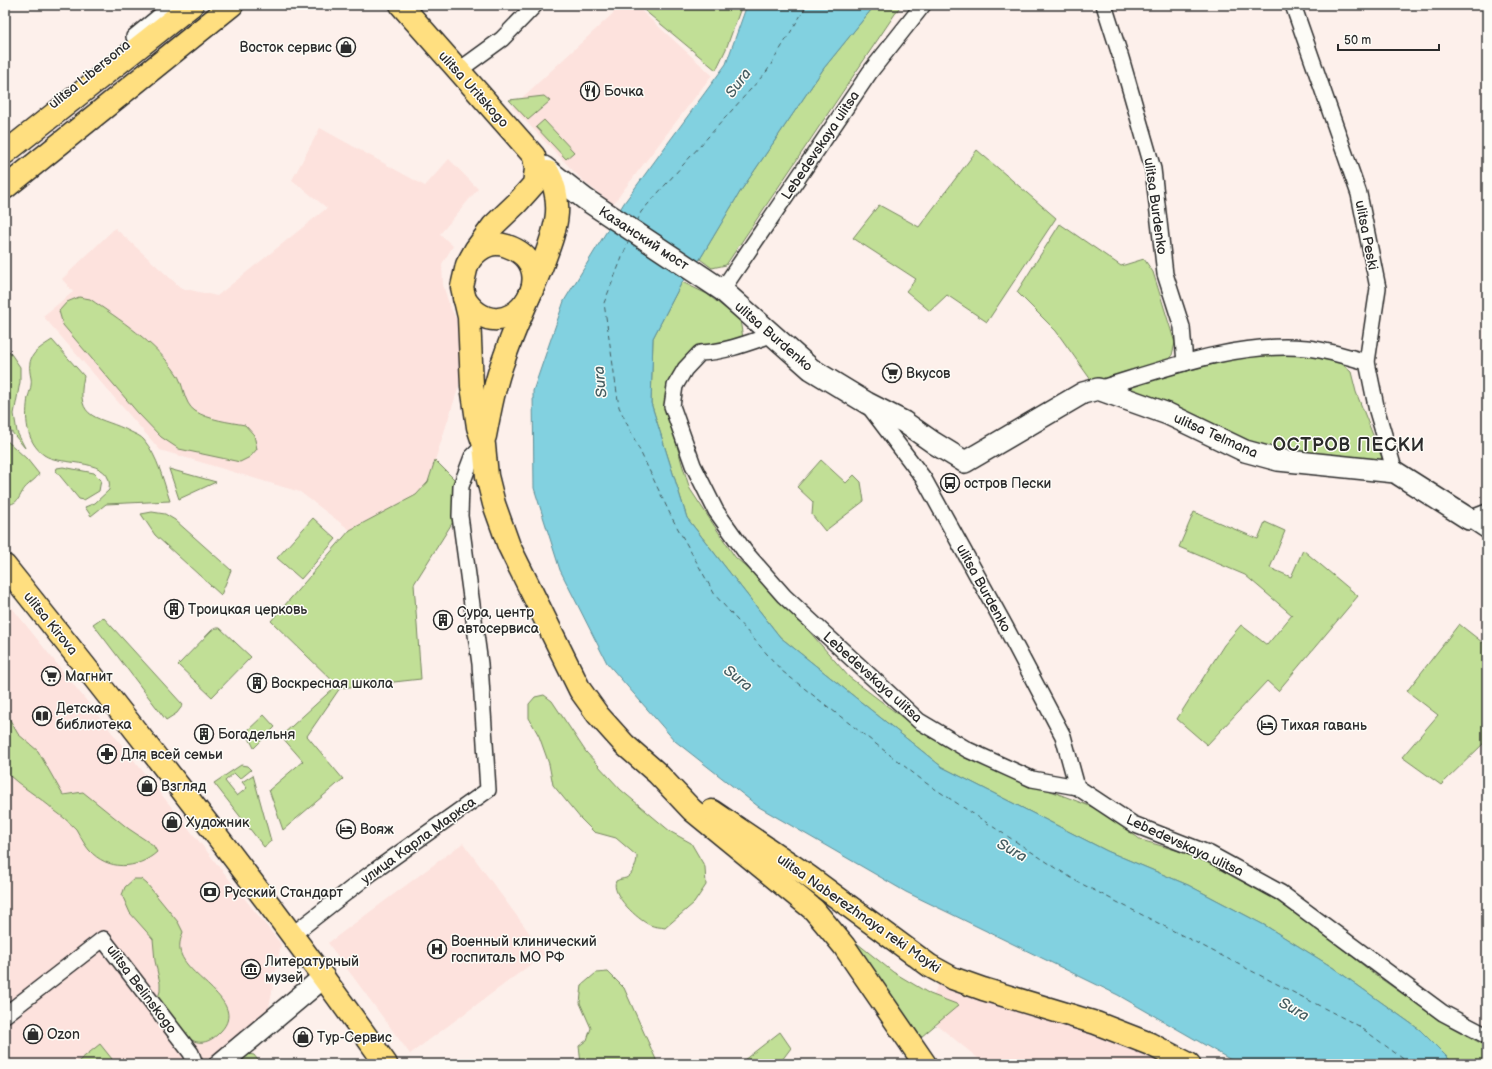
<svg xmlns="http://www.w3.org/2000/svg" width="1492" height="1069" font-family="'Balsamiq Sans',sans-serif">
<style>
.built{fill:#fde2dd}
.green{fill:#c1df96;stroke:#768560}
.water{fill:#82d1e0;stroke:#5f8f98}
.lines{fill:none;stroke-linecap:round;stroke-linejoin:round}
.ferry{stroke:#455d61;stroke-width:1;stroke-dasharray:5 4;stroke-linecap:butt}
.street-casing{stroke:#2b2b2b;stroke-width:18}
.secondary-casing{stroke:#2b2b2b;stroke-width:24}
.primary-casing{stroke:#2b2b2b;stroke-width:25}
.street{stroke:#fdfcf7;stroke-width:15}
.secondary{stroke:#fdfcf7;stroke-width:21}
.primary{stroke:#ffdf80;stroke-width:22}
.labels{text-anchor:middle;stroke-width:3;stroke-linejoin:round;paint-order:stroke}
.poi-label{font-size:14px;fill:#2b2b2b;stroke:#fdfcf7;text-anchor:start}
.street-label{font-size:14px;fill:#2b2b2b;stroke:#fdfcf7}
.water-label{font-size:15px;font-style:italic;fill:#455d61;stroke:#fdfcf7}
.district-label{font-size:18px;font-weight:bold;letter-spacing:1px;fill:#2b2b2b;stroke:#fdfcf7}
</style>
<rect width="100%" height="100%" fill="#fdf0eb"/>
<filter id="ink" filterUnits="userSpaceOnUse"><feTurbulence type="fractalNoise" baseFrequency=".025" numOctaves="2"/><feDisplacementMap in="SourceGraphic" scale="8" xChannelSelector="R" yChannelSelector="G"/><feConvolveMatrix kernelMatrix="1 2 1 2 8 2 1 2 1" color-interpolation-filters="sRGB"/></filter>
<g filter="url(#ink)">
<g class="built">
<polygon points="622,5 635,5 712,75 613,204 584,182 512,107"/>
<polygon points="320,128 425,186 449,159 478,189 440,234 453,246 442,264 443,285 450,307 462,329 465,367 428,482 416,495 350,530 300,492 160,450 43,316 73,292 62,279 115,228 181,288 217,296 327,208 292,180"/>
<polygon points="5,599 281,944 268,1013 203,1064 5,1064"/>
<polygon points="463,843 545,954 410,1054 328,943"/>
<polygon points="939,981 1034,1009 1170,1064 985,1064 926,1016"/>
</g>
<g class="green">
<polygon points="638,5 742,5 726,49 716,70"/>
<polygon points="875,5 901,5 726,265 712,268 700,259 740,192 824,68"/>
<polygon points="544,96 550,101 528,120 509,100"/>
<polygon points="544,120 574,152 566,159 536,127"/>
<polygon points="977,150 1056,218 987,322 947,295 930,311 906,291 916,279 853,238 879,205 919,227"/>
<polygon points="1060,224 1121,266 1144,259 1153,272 1175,343 1172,355 1164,364 1105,381 1091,380 1056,331 1017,292"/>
<polygon points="682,282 707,294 740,320 743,338 682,362 668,383 667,409 682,464 690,489 735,557 774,591 849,677 919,730 968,759 1100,810 1141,840 1203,858 1260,889 1317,929 1377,976 1449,1026 1484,1045 1487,1047 1487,1064 1454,1064 1420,1030 1332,967 1266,926 1188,885 1107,851 942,767 780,637 687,518 651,403 653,338"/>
<path d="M79 297 90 299C119 319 156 343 176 373 184 383 183 403 195 411 209 420 229 422 245 425L254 435 257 449 250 457 240 462 179 449 161 437 138 413 63 325 59 311 67 302Z"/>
<path d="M52 340 84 376C74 423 100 415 131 432 135 434 141 436 144 440 158 457 163 480 170 501L106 504 91 516 85 507 95 503 109 490C115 456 61 467 44 455 25 441 25 417 28 397 30 391 32 384 31 378 26 356 35 351 52 340Z"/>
<polygon points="9,351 20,367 20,382 14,414 17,432 25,448 5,424 5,354"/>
<polygon points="1295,353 1340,362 1351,372 1356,392 1382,458 1377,463 1279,456 1115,389 1238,358"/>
<path d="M5 439 27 459 39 474C36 479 32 481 28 485 18 493 22 504 5 505Z"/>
<polygon points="435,460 461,486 461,509 414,584 421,679 340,688 307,736 343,779 283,830 269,790 303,761 281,736 337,685 271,621 350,530 416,495 428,482"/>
<polygon points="821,460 846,483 854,475 861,482 864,501 825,531 812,515 813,502 797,487"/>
<polygon points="63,467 94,473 101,480 99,491 84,500 79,499 56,471 57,468"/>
<polygon points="169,469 216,482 179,499"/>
<polygon points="152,512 165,514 175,520 231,570 221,595 155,535 141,514"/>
<polygon points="1194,512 1258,539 1265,522 1285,531 1270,568 1291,577 1303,550 1358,596 1278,691 1267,681 1207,745 1177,719 1224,645 1241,625 1267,645 1292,615 1245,575 1179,547"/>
<polygon points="313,518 336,539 301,579 277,558"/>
<polygon points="103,617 183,705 177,713 166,720 93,624"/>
<polygon points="1459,624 1487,646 1487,740 1441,785 1402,757 1438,715 1407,691"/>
<polygon points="216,628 220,628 251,657 212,697 178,665 212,630"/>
<path d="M544 695 552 701 586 752 621 790 671 832 691 843 705 867 706 885 694 903 665 928C661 927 654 927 650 925 638 920 610 894 616 881 620 879 622 879 626 878 633 875 637 863 637 856L616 838 594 832 581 819 553 785 549 764 539 736 529 718V704L535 697Z"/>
<path d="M5 711 18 734 38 751 63 795 83 792 129 829 153 845 157 852C137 870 108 871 89 850 84 844 80 836 76 829 70 823 62 816 55 811 39 796 20 787 5 771Z"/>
<polygon points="264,715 275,727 254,748 246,732"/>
<polygon points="241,765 247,766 251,770 240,779 234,773 225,781 237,796 247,788 242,782 253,775 271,841 264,847 214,783"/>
<path d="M134 879H141L147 884 178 922 183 932C181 938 179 943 180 950 184 977 249 1001 221 1031 192 1063 172 1019 158 998L160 991V983L155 961 153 939 130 913 122 895 125 887Z"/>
<polygon points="848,936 893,972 930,994 959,1005 921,1037"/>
<polygon points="608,972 624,988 658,1064 581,1064 579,1046 587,1040 591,1028 580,1003 582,985 596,973"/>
<polygon points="780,1032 791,1048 779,1064 739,1064"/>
<polygon points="100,1044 112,1059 106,1064 75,1064"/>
<polygon points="248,1054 254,1055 261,1064 237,1064"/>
</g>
<polygon class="water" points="747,5 875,5 824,68 740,192 700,259 682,282 653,338 651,403 687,518 780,637 942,767 1107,851 1188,885 1266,926 1332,967 1420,1030 1454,1064 1238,1064 1118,995 906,892 759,807 675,741 607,663 560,570 534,488 533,391 564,301 624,203 726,64"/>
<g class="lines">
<g class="ferry">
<polyline points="637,222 641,212 767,71 807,5"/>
<polyline points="629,240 604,303 619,407 672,518 715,595 782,671 926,783 1076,881 1359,1026 1410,1064"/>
</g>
<defs>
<g id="street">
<polyline points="1104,5 1121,58 1153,169 1165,274 1182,327 1185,363"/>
<polyline points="1293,5 1359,194 1378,288 1367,362 1377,411 1395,472"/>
<polyline points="134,37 173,5"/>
<polyline points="458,71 502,39 535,5"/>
<polyline points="722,290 870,72 923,5"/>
<path d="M771 335C748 343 725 352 700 353L685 369 675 386 672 406 693 465 716 511 746 553 784 596 919 721 968 750 1032 779 1077 787 1133 824 1210 854 1281 893 1443 1013 1487 1036"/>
<path d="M1098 389C1164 369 1238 341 1307 348 1327 350 1348 357 1367 362"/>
<polyline points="868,405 924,479 1005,626 1063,736 1077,787"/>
<polyline points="1469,519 1487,531"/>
<polyline points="1469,519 1487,512"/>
<polyline points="292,935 370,874 488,790 480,664 460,516 461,486 472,457 484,445"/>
<polyline points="5,1015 103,939 191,1053 195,1064"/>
</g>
<g id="secondary">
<polyline points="544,167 585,199 722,290 811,369 867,403 904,422 934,443 965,462 1083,393 1098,389 1168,414 1245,451 1278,460 1395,472 1469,519"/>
<polyline points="220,1064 324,977"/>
</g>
<g id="primary">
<polyline points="401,5 534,156 536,169 534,184 517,203 493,226 476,249 467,265 462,287 469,317 472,386 478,427 484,445 487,476 494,504 509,546 580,690 598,715 625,745 657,773 692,810 814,910 844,946 925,1064"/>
<polyline points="5,153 192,5"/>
<polyline points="5,188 232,5"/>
<path d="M464 298C504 360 571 268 507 246 493 241 482 246 472 257"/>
<path d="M485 436C490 409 495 382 505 356 516 324 531 294 543 263 549 247 556 229 557 213 558 197 555 185 548 172"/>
<path d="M5 566C136 729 265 894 386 1064"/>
<polyline points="712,811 808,876 930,966 952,978 983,989 1096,1023 1150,1044 1189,1064"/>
</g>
</defs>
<use href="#street" class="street-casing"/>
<use href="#secondary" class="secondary-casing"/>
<use href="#primary" class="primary-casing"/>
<use href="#street" class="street"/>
<use href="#secondary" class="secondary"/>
<use href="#primary" class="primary"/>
</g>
</g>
<defs>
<symbol id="shop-ring" viewBox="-11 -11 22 22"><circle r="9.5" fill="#fdfcf7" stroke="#2b2b2b" stroke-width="1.5"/><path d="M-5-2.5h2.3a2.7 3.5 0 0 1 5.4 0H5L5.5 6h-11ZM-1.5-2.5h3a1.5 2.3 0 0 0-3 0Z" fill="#2b2b2b"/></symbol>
<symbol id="restaurant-ring" viewBox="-11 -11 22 22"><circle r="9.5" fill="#fdfcf7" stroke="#2b2b2b" stroke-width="1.5"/><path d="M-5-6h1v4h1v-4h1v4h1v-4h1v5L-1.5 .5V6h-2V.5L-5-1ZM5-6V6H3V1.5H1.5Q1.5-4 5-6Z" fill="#2b2b2b"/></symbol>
<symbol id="supermarket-ring" viewBox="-11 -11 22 22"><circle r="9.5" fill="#fdfcf7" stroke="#2b2b2b" stroke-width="1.5"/><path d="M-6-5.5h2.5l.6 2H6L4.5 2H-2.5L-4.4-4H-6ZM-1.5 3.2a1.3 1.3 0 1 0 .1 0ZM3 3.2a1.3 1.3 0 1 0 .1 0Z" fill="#2b2b2b"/></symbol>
<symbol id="bus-ring" viewBox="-11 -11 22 22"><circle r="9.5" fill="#fdfcf7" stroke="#2b2b2b" stroke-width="1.5"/><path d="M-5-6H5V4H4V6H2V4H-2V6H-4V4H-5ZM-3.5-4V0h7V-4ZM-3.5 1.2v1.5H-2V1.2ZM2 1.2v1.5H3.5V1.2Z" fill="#2b2b2b"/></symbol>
<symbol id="building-ring" viewBox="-11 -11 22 22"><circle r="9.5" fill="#fdfcf7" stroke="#2b2b2b" stroke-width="1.5"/><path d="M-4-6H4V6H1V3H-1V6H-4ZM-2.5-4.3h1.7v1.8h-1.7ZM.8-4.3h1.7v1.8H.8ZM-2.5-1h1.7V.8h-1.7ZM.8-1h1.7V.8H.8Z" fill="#2b2b2b"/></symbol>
<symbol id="library-ring" viewBox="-11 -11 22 22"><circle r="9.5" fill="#fdfcf7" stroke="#2b2b2b" stroke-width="1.5"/><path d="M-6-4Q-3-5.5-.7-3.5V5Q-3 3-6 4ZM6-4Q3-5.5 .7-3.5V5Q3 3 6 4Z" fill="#2b2b2b"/></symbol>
<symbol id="hotel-ring" viewBox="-11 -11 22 22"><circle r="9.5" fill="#fdfcf7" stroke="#2b2b2b" stroke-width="1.5"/><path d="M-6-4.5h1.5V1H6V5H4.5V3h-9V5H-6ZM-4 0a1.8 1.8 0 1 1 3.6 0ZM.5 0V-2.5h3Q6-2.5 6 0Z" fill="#2b2b2b"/></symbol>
<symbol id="pharmacy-ring" viewBox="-11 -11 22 22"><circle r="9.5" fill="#fdfcf7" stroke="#2b2b2b" stroke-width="1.5"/><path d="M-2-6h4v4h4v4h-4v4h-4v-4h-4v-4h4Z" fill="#2b2b2b"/></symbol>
<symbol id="bank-ring" viewBox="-11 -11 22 22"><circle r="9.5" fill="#fdfcf7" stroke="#2b2b2b" stroke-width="1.5"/><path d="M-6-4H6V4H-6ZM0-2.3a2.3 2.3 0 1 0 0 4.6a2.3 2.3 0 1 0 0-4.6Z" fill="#2b2b2b"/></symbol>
<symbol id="hospital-ring" viewBox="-11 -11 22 22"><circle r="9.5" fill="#fdfcf7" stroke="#2b2b2b" stroke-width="1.5"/><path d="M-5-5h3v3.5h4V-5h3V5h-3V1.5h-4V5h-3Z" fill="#2b2b2b"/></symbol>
<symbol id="museum-ring" viewBox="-11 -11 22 22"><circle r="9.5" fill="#fdfcf7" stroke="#2b2b2b" stroke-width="1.5"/><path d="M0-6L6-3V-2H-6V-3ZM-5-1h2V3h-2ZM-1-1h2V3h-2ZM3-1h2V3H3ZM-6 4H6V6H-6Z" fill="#2b2b2b"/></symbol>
</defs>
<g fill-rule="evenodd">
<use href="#shop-ring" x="335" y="36" width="22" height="22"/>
<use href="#restaurant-ring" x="579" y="80" width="22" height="22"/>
<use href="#supermarket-ring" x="881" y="362" width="22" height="22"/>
<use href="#bus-ring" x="939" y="472" width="22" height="22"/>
<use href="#building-ring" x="163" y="598" width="22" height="22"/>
<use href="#building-ring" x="432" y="609" width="22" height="22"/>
<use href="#supermarket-ring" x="40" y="665" width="22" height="22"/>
<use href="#building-ring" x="246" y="672" width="22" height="22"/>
<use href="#library-ring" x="31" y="705" width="22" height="22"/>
<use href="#hotel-ring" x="1256" y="714" width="22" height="22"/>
<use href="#building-ring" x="193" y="723" width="22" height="22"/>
<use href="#pharmacy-ring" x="96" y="743" width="22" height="22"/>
<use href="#shop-ring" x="136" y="775" width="22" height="22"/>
<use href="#shop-ring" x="161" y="811" width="22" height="22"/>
<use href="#hotel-ring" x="335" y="818" width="22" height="22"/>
<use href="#bank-ring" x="199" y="881" width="22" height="22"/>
<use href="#hospital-ring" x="426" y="938" width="22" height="22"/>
<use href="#museum-ring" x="240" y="958" width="22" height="22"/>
<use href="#shop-ring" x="22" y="1023" width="22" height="22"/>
<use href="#shop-ring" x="292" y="1026" width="22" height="22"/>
</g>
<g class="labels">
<g class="poi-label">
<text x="332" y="52" text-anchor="end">Восток сервис</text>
<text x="604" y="96">Бочка</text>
<text x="906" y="378">Вкусов</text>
<text x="964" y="488">остров Пески</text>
<text x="188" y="614">Троицкая церковь</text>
<text x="457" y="617">Сура, центр<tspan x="457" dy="16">автосервиса</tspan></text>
<text x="65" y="681">Магнит</text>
<text x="271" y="688">Воскресная школа</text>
<text x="56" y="713">Детская<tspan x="56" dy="16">библиотека</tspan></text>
<text x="1281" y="730">Тихая гавань</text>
<text x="218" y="739">Богадельня</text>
<text x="121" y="759">Для всей семьи</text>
<text x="161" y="791">Взгляд</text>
<text x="186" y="827">Художник</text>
<text x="360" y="834">Вояж</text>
<text x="224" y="897">Русский Стандарт</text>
<text x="451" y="946">Военный клинический<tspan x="451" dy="16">госпиталь МО РФ</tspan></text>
<text x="265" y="966">Литературный<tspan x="265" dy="16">музей</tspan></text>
<text x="47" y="1039">Ozon</text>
<text x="317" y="1042">Тур-Сервис</text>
</g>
<g class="street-label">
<text transform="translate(89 74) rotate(-39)" y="5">ulitsa Libersona</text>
<text transform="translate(474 89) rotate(48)" y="5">ulitsa Uritskogo</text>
<text transform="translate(820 145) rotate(-56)" y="5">Lebedevskaya ulitsa</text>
<text transform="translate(1156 206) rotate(82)" y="5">ulitsa Burdenko</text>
<text transform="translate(1367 235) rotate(79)" y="5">ulitsa Peski</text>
<text transform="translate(644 238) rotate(33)" y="5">Казанский мост</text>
<text transform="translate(774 336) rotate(41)" y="5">ulitsa Burdenko</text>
<text transform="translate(1216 435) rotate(24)" y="5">ulitsa Telmana</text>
<text transform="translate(984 588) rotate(61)" y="5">ulitsa Burdenko</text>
<text transform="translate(51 623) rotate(51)" y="5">ulitsa Kirova</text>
<text transform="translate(873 677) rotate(42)" y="5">Lebedevskaya ulitsa</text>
<text transform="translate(418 840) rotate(-36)" y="5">улица Карла Маркса</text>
<text transform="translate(1185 845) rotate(25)" y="5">Lebedevskaya ulitsa</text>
<text transform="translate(859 913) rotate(35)" y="5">ulitsa Naberezhnaya reki Moyki</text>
<text transform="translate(142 989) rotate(53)" y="5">ulitsa Belinskogo</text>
</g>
<g class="water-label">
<text transform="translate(738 83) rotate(-53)" y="5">Sura</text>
<text transform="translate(600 382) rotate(-96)" y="5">Sura</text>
<text transform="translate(738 678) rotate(38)" y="5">Sura</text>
<text transform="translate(1012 850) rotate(29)" y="5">Sura</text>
<text transform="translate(1294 1009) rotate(29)" y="5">Sura</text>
</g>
<g class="district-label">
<text x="1349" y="451">ОСТРОВ ПЕСКИ</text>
</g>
</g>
<rect width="1492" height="1069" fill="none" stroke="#fdfcf7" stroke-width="20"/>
<rect x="10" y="10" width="1472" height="1049" fill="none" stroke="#2b2b2b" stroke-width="1.5" filter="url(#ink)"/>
<path d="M1338 44v6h101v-6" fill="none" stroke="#2b2b2b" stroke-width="2"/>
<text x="1344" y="44" font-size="12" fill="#2b2b2b" stroke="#fdfcf7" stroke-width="3" paint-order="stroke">50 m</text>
</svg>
